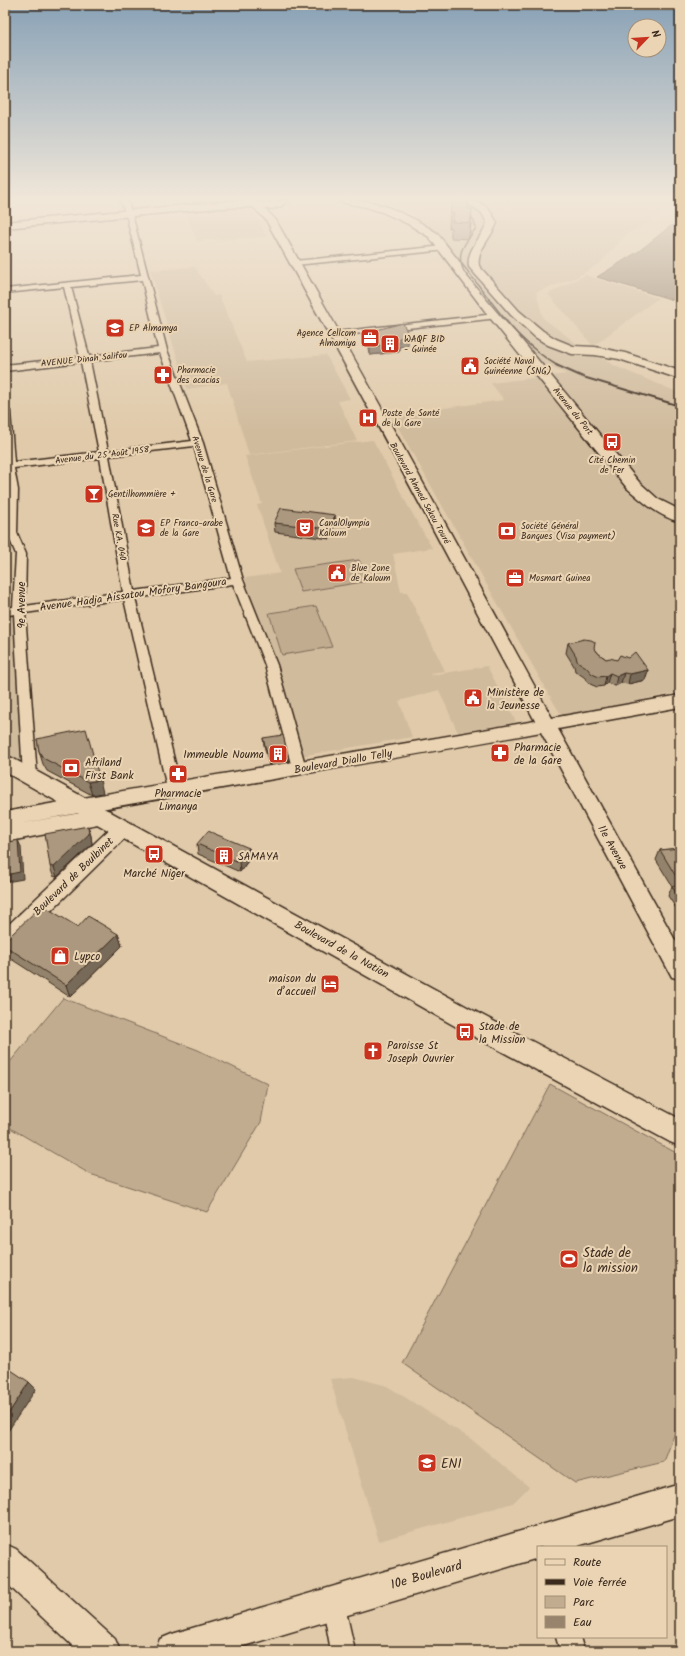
<svg xmlns="http://www.w3.org/2000/svg" width="685" height="1656" font-family="Kalam,sans-serif">
<style>
.built{fill:#d0bb9d}
.green{fill:#c1ac90;stroke:#7e6b57}
.water{fill:#98846c;stroke:#73604d}
.lines{fill:none;stroke-linecap:round;stroke-linejoin:round}
.street-casing{stroke:#3b2a1e;stroke-width:3}
.secondary-casing{stroke:#3b2a1e;stroke-width:3}
.primary-casing{stroke:#3b2a1e;stroke-width:3}
.street{fill:#ead4b3;fill-rule:evenodd}
.secondary{fill:#ead4b3;fill-rule:evenodd}
.primary{fill:#ead4b3;fill-rule:evenodd}
.rail-far1{stroke:#3b2a1e;stroke-width:1.5}
.rail{stroke:#3b2a1e;stroke-width:2}
.wall{fill:#94836c;stroke:#3b2a1e}
.shaded-wall{fill:#786a58;stroke:#3b2a1e}
.building{fill:#ac987e;stroke:#3b2a1e}
.labels{text-anchor:middle;stroke-width:4;stroke-linejoin:round;paint-order:stroke}
.far-poi-label{font-size:9px;fill:#3b2a1e;stroke:#ead4b3;text-anchor:start}
.far-street-label{font-size:9px;fill:#3b2a1e;stroke:#ead4b3}
.street-label{font-size:11px;fill:#3b2a1e;stroke:#ead4b3}
.poi-label{font-size:11px;fill:#3b2a1e;stroke:#ead4b3;text-anchor:start}
.near-poi-label{font-size:13px;fill:#3b2a1e;stroke:#ead4b3;text-anchor:start}
.near-street-label{font-size:13px;fill:#3b2a1e;stroke:#ead4b3}
</style>
<rect width="100%" height="100%" fill="#e0caaa"/>
<filter id="ink" filterUnits="userSpaceOnUse"><feTurbulence type="fractalNoise" baseFrequency=".025" numOctaves="2"/><feDisplacementMap in="SourceGraphic" scale="8" xChannelSelector="R" yChannelSelector="G"/><feConvolveMatrix kernelMatrix="1 2 1 2 8 2 1 2 1" color-interpolation-filters="sRGB"/></filter>
<g filter="url(#ink)">
<g class="built">
<polygon points="381,200 680,200 680,205 628,233 601,262 586,272 575,278 536,292 543,318 580,346 617,367 680,393 680,692 562,716 551,698 391,415 504,400 491,383 567,374 542,364 448,249 413,214"/>
<polygon points="252,208 267,237 197,241 186,214"/>
<polygon points="195,267 214,296 219,295 247,362 326,355 350,399 338,401 357,441 249,455 227,383 187,389 150,270"/>
<polygon points="585,275 658,298 593,346 548,294"/>
<polygon points="373,440 408,506 432,548 393,554 401,592 407,592 445,671 431,673 435,683 432,675 487,666 516,722 458,733 439,690 399,701 412,737 301,756 245,578 280,573 257,505 262,504 245,456"/>
<polygon points="13,615 22,766 5,757 5,617"/>
<polygon points="354,1377 387,1386 471,1439 529,1487 513,1503 379,1541 330,1379"/>
</g>
<g class="green">
<polygon points="359,560 369,581 301,592 293,569"/>
<polygon points="316,606 332,647 282,655 269,613"/>
<polygon points="63,998 198,1050 268,1084 261,1122 207,1212 90,1174 5,1125 5,1068"/>
<polygon points="550,1084 680,1155 680,1419 664,1462 575,1483 402,1363"/>
</g>
<polygon class="water" points="680,221 680,302 597,277 639,251 668,228"/>
<g class="lines">
<defs>
<g id="street">
<path d="M120 200H127L132 214 167 350 203 443 243 580 277 665 306 768 304 771 299 773 294 771 292 768 265 665 233 584 135 598 181 788 179 791 174 793 169 791 167 788 124 599 25 613 37 777 35 780 30 782 25 780 23 777 14 614 5 616V608L13 607 16 554 7 533 8 490 5 472V408L10 411 14 462 99 452 81 362 5 371V365L80 357 64 287 5 293V289L141 275 126 214ZM142 280 158 348 89 356 71 287ZM160 353 192 441 108 451 90 361ZM194 446 231 578 134 591 109 456ZM100 458 123 592 25 606 26 554 17 533 18 490 14 468Z"/>
<polygon points="444,246 448,248 447,250 295,265 291,263 295,261"/>
<polygon points="495,314 499,316 498,318 335,336 331,334 335,332"/>
<polygon points="333,1591 341,1594 344,1602 355,1651 331,1651 322,1602 325,1594"/>
<polygon points="556,1637 580,1637 584,1651 560,1651"/>
</g>
<g id="secondary">
<path d="M463 200C482 200 489 207 497 223 491 238 476 251 479 266L519 311 543 331 556 339 573 346 595 347 625 353 680 371V379L619 359 595 355 572 354 548 345 535 337 511 315 469 267C466 250 481 239 487 223L482 213Z"/>
<path d="M256 202 259 203 275 219C370 384 460 551 552 718L680 695V707L558 729 680 949V979L672 977 541 732C367 764 192 792 18 824L103 809 110 811 113 816 110 821 103 823 5 842V812C181 780 358 752 535 721 446 554 358 386 266 220L251 205Z"/>
<polygon points="123,820 130,823 133,828 130,833 13,948 5,951 5,928 116,823"/>
<polygon points="680,1484 680,1516 574,1547 538,1547 538,1558 227,1651 155,1651 160,1639 172,1634"/>
<polygon points="5,1544 16,1549 115,1639 120,1651 78,1651 5,1582"/>
</g>
<g id="primary">
<path d="M255 200C265 206 277 200 288 200 278 213 263 208 250 207 239 207 229 208 218 208L5 228V222L218 202Z"/>
<path d="M339 200 372 202 390 208 416 220 437 233 499 313 639 482 658 499 680 510V522C660 517 643 502 627 488L491 319 429 237 408 224 382 212 366 207 340 202Z"/>
<polygon points="5,756 12,758 480,1014 680,1119 680,1146 670,1142 462,1030 5,772"/>
</g>
</defs>
<use href="#street" class="street-casing"/>
<use href="#secondary" class="secondary-casing"/>
<use href="#primary" class="primary-casing"/>
<use href="#street" class="street"/>
<use href="#secondary" class="secondary"/>
<use href="#primary" class="primary"/>
<path class="rail-far1" d="M454 200C465 207 473 214 476 228 465 244 454 253 465 273 493 306 520 344 558 366"/>
<polyline class="rail" points="556,365 583,377 680,406"/>
</g>
<g class="wall">
<polygon points="469,209 471,224 469,239 451,238 451,228 449,228 450,213"/>
<polygon points="369,340 408,345 399,347 399,352 370,355 369,349"/>
<polygon points="335,515 335,524 330,539 275,532 274,523"/>
<polygon points="568,643 594,648 599,654 606,659 648,670 645,680 628,684 621,683 615,686 607,683 604,686 597,687 590,684 584,677 575,671 574,666 566,653"/>
<polygon points="263,738 289,761 269,765 264,745"/>
<polygon points="37,739 103,793 92,795 47,771 43,764 39,751"/>
<polygon points="88,826 91,836 92,844 57,877 53,876 50,866"/>
<polygon points="197,844 249,848 250,858 240,872 198,854"/>
<polygon points="680,848 680,907 676,908 668,896 672,886 656,860 660,850"/>
<polygon points="78,927 118,934 122,946 70,997 5,955 5,939"/>
</g>
<g class="shaded-wall">
<polygon points="472,209 471,224 469,239 470,223"/>
<polygon points="409,336 408,345 399,347 399,352 370,355 370,347 399,338"/>
<polygon points="335,515 335,524 330,539 330,529"/>
<polygon points="648,670 645,680 628,684 630,674"/>
<polygon points="610,673 607,683 604,686 606,676"/>
<polygon points="624,673 621,683 615,686 617,676"/>
<polygon points="288,755 289,761 269,765 268,758"/>
<polygon points="100,780 103,793 92,795 88,782"/>
<polygon points="88,826 91,836 92,844 57,877 54,867"/>
<polygon points="18,840 21,847 23,879 6,882 5,875"/>
<polygon points="249,848 250,858 240,872 239,862"/>
<polygon points="679,899 680,899 680,907 676,908"/>
<polygon points="118,934 122,946 70,997 66,985"/>
<polygon points="29,1382 36,1389 8,1431 5,1428 5,1419"/>
</g>
<g class="building">
<polygon points="453,200 469,200 468,209 472,209 470,223 452,222 454,213 450,213"/>
<polygon points="403,323 409,336 399,338 399,343 370,347 369,340 373,334 380,329"/>
<polygon points="281,508 335,515 330,529 274,523"/>
<polygon points="584,639 591,640 595,642 594,648 599,654 606,659 610,658 617,660 620,655 628,658 635,652 648,670 630,674 624,673 617,676 610,673 606,676 599,677 592,674 586,667 577,661 576,656 568,643"/>
<polygon points="86,729 100,780 88,782 43,758 39,751 37,739"/>
<polygon points="283,735 288,755 268,758 263,738"/>
<polygon points="88,826 89,834 54,867 50,866 45,834"/>
<polygon points="208,831 249,848 239,862 197,844"/>
<polygon points="18,840 20,872 5,875 5,843"/>
<polygon points="680,848 680,883 660,850"/>
<polygon points="680,884 680,899 679,899 672,886"/>
<polygon points="42,905 78,927 88,916 118,934 66,985 5,946 5,939 9,937"/>
<polygon points="5,1366 29,1382 5,1419"/>
</g>
</g>
<linearGradient id="sky" x2="0" y2="1"><stop stop-color="#88a1b6"/><stop offset="0.46" stop-color="#f1e7d9"/><stop offset="1" stop-color="#f1e7d9" stop-opacity="0"/></linearGradient>
<rect width="685" height="432" fill="url(#sky)"/>
<defs>
<symbol id="school-square" viewBox="-11 -11 22 22"><rect x="-9" y="-9" width="18" height="18" rx="4" fill="#c8321e" stroke="#ead4b3"/><path d="M0-5L7-2L0 1L-7-2ZM-4 1L0 2.5L4 1V4Q0 6-4 4Z" fill="#fff"/></symbol>
<symbol id="office-square" viewBox="-11 -11 22 22"><rect x="-9" y="-9" width="18" height="18" rx="4" fill="#c8321e" stroke="#ead4b3"/><path d="M-6-3h4V-5.5h4V-3h4V5H-6ZM-1-4.5V-3h2v-1.5ZM-6 0V1H6V0Z" fill="#fff"/></symbol>
<symbol id="building-square" viewBox="-11 -11 22 22"><rect x="-9" y="-9" width="18" height="18" rx="4" fill="#c8321e" stroke="#ead4b3"/><path d="M-4-6H4V6H1V3H-1V6H-4ZM-2.5-4.3h1.7v1.8h-1.7ZM.8-4.3h1.7v1.8H.8ZM-2.5-1h1.7V.8h-1.7ZM.8-1h1.7V.8H.8Z" fill="#fff"/></symbol>
<symbol id="civic-square" viewBox="-11 -11 22 22"><rect x="-9" y="-9" width="18" height="18" rx="4" fill="#c8321e" stroke="#ead4b3"/><path d="M-.6-6.5H3V-4.5H.6V-3L4-1V1h2V6H-6V1h2V-1L-.6-3ZM-1.2 2.5V6h2.4V2.5Z" fill="#fff"/></symbol>
<symbol id="pharmacy-square" viewBox="-11 -11 22 22"><rect x="-9" y="-9" width="18" height="18" rx="4" fill="#c8321e" stroke="#ead4b3"/><path d="M-2-6h4v4h4v4h-4v4h-4v-4h-4v-4h4Z" fill="#fff"/></symbol>
<symbol id="hospital-square" viewBox="-11 -11 22 22"><rect x="-9" y="-9" width="18" height="18" rx="4" fill="#c8321e" stroke="#ead4b3"/><path d="M-5-5h3v3.5h4V-5h3V5h-3V1.5h-4V5h-3Z" fill="#fff"/></symbol>
<symbol id="bus-square" viewBox="-11 -11 22 22"><rect x="-9" y="-9" width="18" height="18" rx="4" fill="#c8321e" stroke="#ead4b3"/><path d="M-5-6H5V4H4V6H2V4H-2V6H-4V4H-5ZM-3.5-4V0h7V-4ZM-3.5 1.2v1.5H-2V1.2ZM2 1.2v1.5H3.5V1.2Z" fill="#fff"/></symbol>
<symbol id="bar-square" viewBox="-11 -11 22 22"><rect x="-9" y="-9" width="18" height="18" rx="4" fill="#c8321e" stroke="#ead4b3"/><path d="M-6-5H6L.8 .8V4.5H3.5V6h-7V4.5H-.8V.8Z" fill="#fff"/></symbol>
<symbol id="theatre-square" viewBox="-11 -11 22 22"><rect x="-9" y="-9" width="18" height="18" rx="4" fill="#c8321e" stroke="#ead4b3"/><path d="M-5-5.5Q0-4 5-5.5V0Q5 5 0 6Q-5 5-5 0ZM-3.3-2.5H-1v1.5H-3.3ZM1-2.5H3.3v1.5H1ZM-2.8 1Q0 5.5 2.8 1Z" fill="#fff"/></symbol>
<symbol id="bank-square" viewBox="-11 -11 22 22"><rect x="-9" y="-9" width="18" height="18" rx="4" fill="#c8321e" stroke="#ead4b3"/><path d="M-6-4H6V4H-6ZM0-2.3a2.3 2.3 0 1 0 0 4.6a2.3 2.3 0 1 0 0-4.6Z" fill="#fff"/></symbol>
<symbol id="shop-square" viewBox="-11 -11 22 22"><rect x="-9" y="-9" width="18" height="18" rx="4" fill="#c8321e" stroke="#ead4b3"/><path d="M-5-2.5h2.3a2.7 3.5 0 0 1 5.4 0H5L5.5 6h-11ZM-1.5-2.5h3a1.5 2.3 0 0 0-3 0Z" fill="#fff"/></symbol>
<symbol id="hotel-square" viewBox="-11 -11 22 22"><rect x="-9" y="-9" width="18" height="18" rx="4" fill="#c8321e" stroke="#ead4b3"/><path d="M-6-4.5h1.5V1H6V5H4.5V3h-9V5H-6ZM-4 0a1.8 1.8 0 1 1 3.6 0ZM.5 0V-2.5h3Q6-2.5 6 0Z" fill="#fff"/></symbol>
<symbol id="church-square" viewBox="-11 -11 22 22"><rect x="-9" y="-9" width="18" height="18" rx="4" fill="#c8321e" stroke="#ead4b3"/><path d="M-1.2-6h2.4v3.5h3.3v2.4h-3.3V6h-2.4V-.1h-3.3v-2.4h3.3Z" fill="#fff"/></symbol>
<symbol id="stadium-square" viewBox="-11 -11 22 22"><rect x="-9" y="-9" width="18" height="18" rx="4" fill="#c8321e" stroke="#ead4b3"/><path d="M0-5a6.5 5 0 1 0 0 10a6.5 5 0 1 0 0-10ZM-3.5-1.8h7v3.6h-7Z" fill="#fff"/></symbol>
<symbol id="university-square" viewBox="-11 -11 22 22"><rect x="-9" y="-9" width="18" height="18" rx="4" fill="#c8321e" stroke="#ead4b3"/><path d="M0-5L7-2L0 1L-7-2ZM-4 1L0 2.5L4 1V4Q0 6-4 4Z" fill="#fff"/></symbol>
</defs>
<g fill-rule="evenodd">
<use href="#school-square" x="104" y="317" width="22" height="22"/>
<use href="#office-square" x="359" y="327" width="22" height="22"/>
<use href="#building-square" x="379" y="333" width="22" height="22"/>
<use href="#civic-square" x="459" y="355" width="22" height="22"/>
<use href="#pharmacy-square" x="152" y="364" width="22" height="22"/>
<use href="#hospital-square" x="357" y="407" width="22" height="22"/>
<use href="#bus-square" x="601" y="431" width="22" height="22"/>
<use href="#bar-square" x="83" y="483" width="22" height="22"/>
<use href="#school-square" x="135" y="517" width="22" height="22"/>
<use href="#theatre-square" x="294" y="517" width="22" height="22"/>
<use href="#bank-square" x="496" y="520" width="22" height="22"/>
<use href="#civic-square" x="326" y="562" width="22" height="22"/>
<use href="#office-square" x="504" y="567" width="22" height="22"/>
<use href="#civic-square" x="462" y="687" width="22" height="22"/>
<use href="#pharmacy-square" x="489" y="742" width="22" height="22"/>
<use href="#building-square" x="267" y="743" width="22" height="22"/>
<use href="#bank-square" x="60" y="757" width="22" height="22"/>
<use href="#pharmacy-square" x="167" y="763" width="22" height="22"/>
<use href="#bus-square" x="143" y="843" width="22" height="22"/>
<use href="#building-square" x="213" y="845" width="22" height="22"/>
<use href="#shop-square" x="49" y="945" width="22" height="22"/>
<use href="#hotel-square" x="319" y="973" width="22" height="22"/>
<use href="#bus-square" x="454" y="1021" width="22" height="22"/>
<use href="#church-square" x="362" y="1040" width="22" height="22"/>
<use href="#stadium-square" x="558" y="1248" width="22" height="22"/>
<use href="#university-square" x="416" y="1452" width="22" height="22"/>
</g>
<g class="labels">
<g class="far-poi-label">
<text x="129" y="331">EP Almamya</text>
<text x="356" y="336" text-anchor="end">Agence Cellcom<tspan x="356" dy="10">Almamiya</tspan></text>
<text x="404" y="342">WAQF BID<tspan x="404" dy="10">- Guinée</tspan></text>
<text x="484" y="364">Société Naval<tspan x="484" dy="10">Guinéenne (SNG)</tspan></text>
<text x="177" y="373">Pharmacie<tspan x="177" dy="10">des acacias</tspan></text>
<text x="382" y="416">Poste de Santé<tspan x="382" dy="10">de la Gare</tspan></text>
<text x="612" y="463" text-anchor="middle">Cité Chemin<tspan x="612" dy="10">de Fer</tspan></text>
<text x="108" y="497">Gentilhommière +</text>
<text x="160" y="526">EP Franco-arabe<tspan x="160" dy="10">de la Gare</tspan></text>
<text x="319" y="526">CanalOlympia<tspan x="319" dy="10">Kaloum</tspan></text>
<text x="521" y="529">Société Général<tspan x="521" dy="10">Banques (Visa payment)</tspan></text>
<text x="351" y="571">Blue Zone<tspan x="351" dy="10">de Kaloum</tspan></text>
<text x="529" y="581">Mosmart Guinea</text>
</g>
<g class="far-street-label">
<text transform="translate(84 359) rotate(-6)" y="3">AVENUE Dinah Salifou</text>
<text transform="translate(573 411) rotate(51)" y="3">Avenue du Port</text>
<text transform="translate(102 455) rotate(-7)" y="3">Avenue du 25 Août 1958</text>
<text transform="translate(205 469) rotate(73)" y="3">Avenue de la Gare</text>
<text transform="translate(420 493) rotate(61)" y="3">Boulevard Ahmed Sekou Touré</text>
<text transform="translate(119 537) rotate(80)" y="3">Rue KA. 040</text>
</g>
<g class="street-label">
<text transform="translate(133 594) rotate(-8)" y="4">Avenue Hadja Aissatou Mofory Bangoura</text>
<text transform="translate(21 605) rotate(-90)" y="4">9e Avenue</text>
<text transform="translate(343 761) rotate(-10)" y="4">Boulevard Diallo Telly</text>
<text transform="translate(613 847) rotate(61)" y="4">11e Avenue</text>
<text transform="translate(73 876) rotate(-44)" y="4">Boulevard de Boulbinet</text>
<text transform="translate(342 949) rotate(29)" y="4">Boulevard de la Nation</text>
</g>
<g class="poi-label">
<text x="487" y="696">Ministère de<tspan x="487" dy="13">la Jeunesse</tspan></text>
<text x="514" y="751">Pharmacie<tspan x="514" dy="13">de la Gare</tspan></text>
<text x="264" y="758" text-anchor="end">Immeuble Nouma</text>
<text x="85" y="766">Afriland<tspan x="85" dy="13">First Bank</tspan></text>
<text x="178" y="797" text-anchor="middle">Pharmacie<tspan x="178" dy="13">Limanya</tspan></text>
<text x="238" y="860">SAMAYA</text>
<text x="154" y="877" text-anchor="middle">Marché Niger</text>
<text x="74" y="960">Lypco</text>
<text x="316" y="982" text-anchor="end">maison du<tspan x="316" dy="13">d’accueil</tspan></text>
<text x="479" y="1030">Stade de<tspan x="479" dy="13">la Mission</tspan></text>
<text x="387" y="1049">Paroisse St<tspan x="387" dy="13">Joseph Ouvrier</tspan></text>
</g>
<g class="near-poi-label">
<text x="583" y="1257">Stade de<tspan x="583" dy="15">la mission</tspan></text>
<text x="441" y="1468">ENI</text>
</g>
<g class="near-street-label">
<text transform="translate(426 1574) rotate(-16)" y="5">10e Boulevard</text>
</g>
</g>
<rect width="685" height="1656" fill="none" stroke="#ead4b3" stroke-width="20"/>
<rect x="10" y="10" width="665" height="1636" fill="none" stroke="#3b2a1e" stroke-width="1.5" filter="url(#ink)"/>
<rect x="537" y="1546" width="130" height="92" fill="#ead4b3" stroke="#a49077"/>
<rect x="545" y="1559" width="20" height="6" fill="#ead4b3" stroke="#a49077"/>
<text x="573" y="1566" font-size="12" fill="#3b2a1e">Route</text>
<rect x="545" y="1579" width="20" height="6" fill="#3b2a1e" stroke="#a49077"/>
<text x="573" y="1586" font-size="12" fill="#3b2a1e">Voie ferrée</text>
<rect x="545" y="1596" width="20" height="12" fill="#c1ac90" stroke="#a49077"/>
<text x="573" y="1606" font-size="12" fill="#3b2a1e">Parc</text>
<rect x="545" y="1616" width="20" height="12" fill="#98846c" stroke="#a49077"/>
<text x="573" y="1626" font-size="12" fill="#3b2a1e">Eau</text>
<g transform="translate(647 38) rotate(65)"><circle r="19" fill="#ead4b3" stroke="#a49077"/>
<path d="M0-3L7 15L0 10L-7 15Z" fill="#c8321e"/>
<text y="-6" font-size="11" font-weight="bold" text-anchor="middle" fill="#3b2a1e">N</text>
</g>
</svg>
